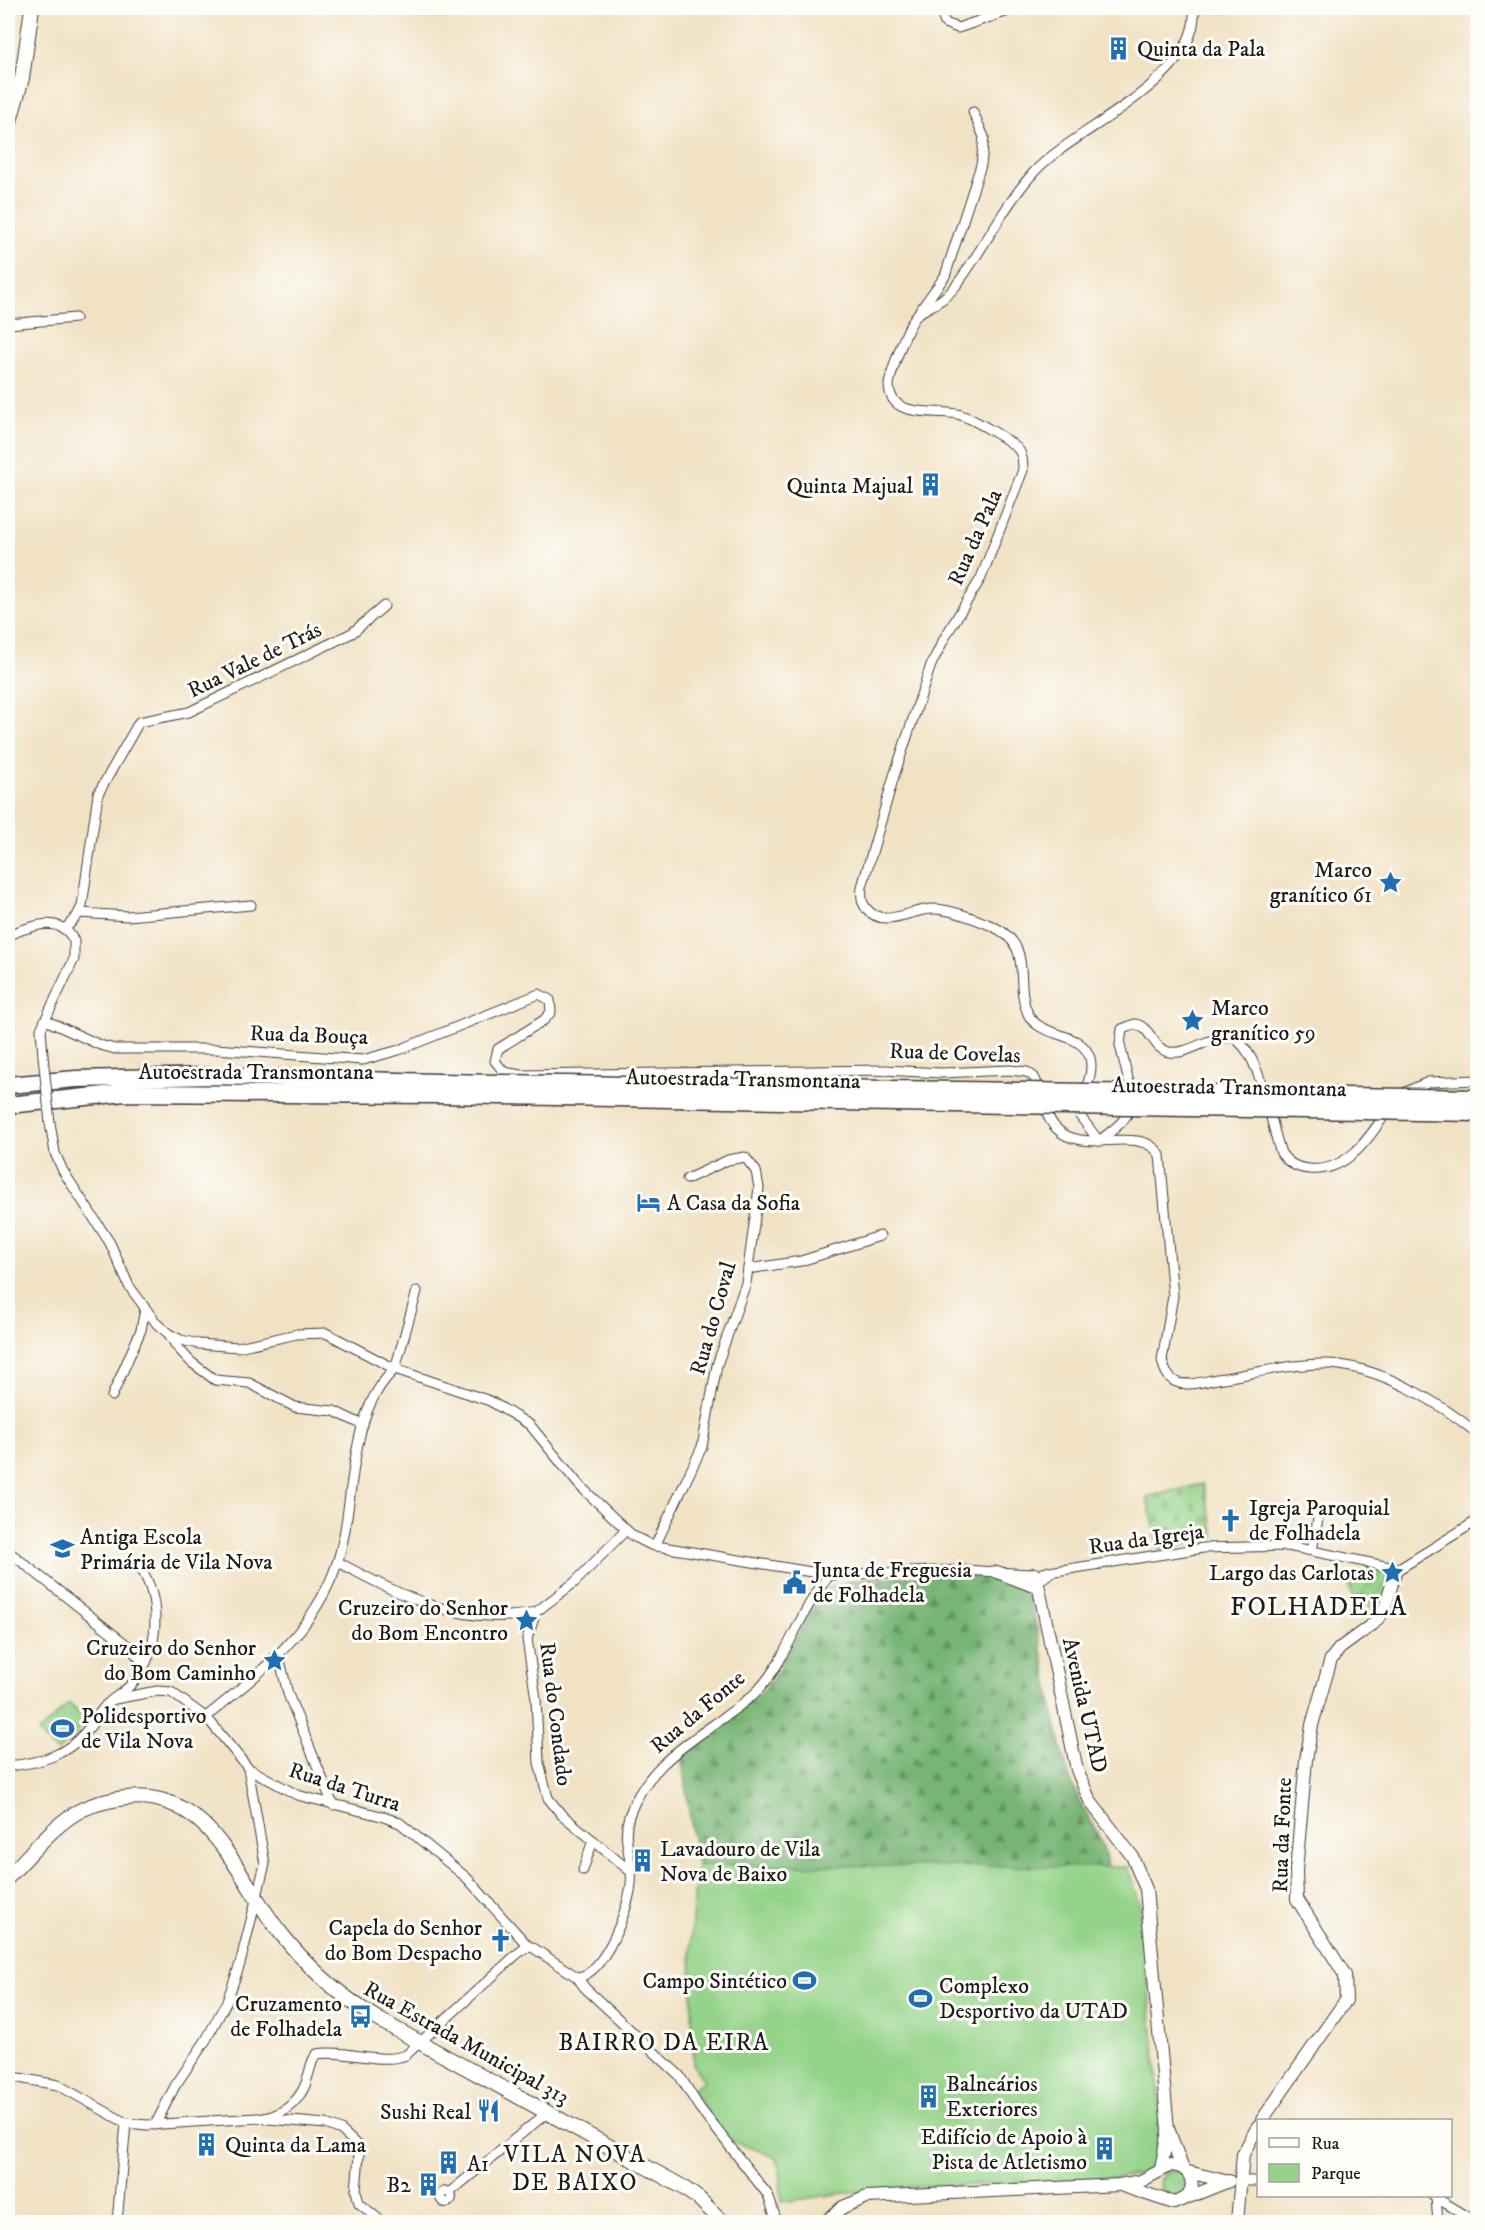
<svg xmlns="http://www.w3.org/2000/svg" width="1485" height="2230" font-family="'IM FELL DW Pica',serif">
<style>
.grass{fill:url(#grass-tufts);stroke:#587852;stroke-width:1.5}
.forest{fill:url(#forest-firs);stroke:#4a6848;stroke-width:1.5}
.cemetery{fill:url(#cemetery-stones);stroke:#587852;stroke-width:1.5}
.park{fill:#94d389;stroke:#587852;stroke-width:1.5}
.garden{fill:url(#garden-furrows);stroke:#587852;stroke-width:1.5}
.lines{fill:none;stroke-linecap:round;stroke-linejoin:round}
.minor-casing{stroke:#3c3a35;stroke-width:11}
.tertiary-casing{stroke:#3c3a35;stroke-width:14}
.secondary-casing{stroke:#3c3a35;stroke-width:16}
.motorway-casing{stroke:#3c3a35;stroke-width:19}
.minor{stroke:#fff;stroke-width:9}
.tertiary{stroke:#fff;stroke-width:12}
.secondary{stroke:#fff;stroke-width:14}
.motorway{stroke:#fff;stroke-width:16}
.minor-bridge-casing{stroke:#3c3a35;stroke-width:11;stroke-linecap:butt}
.motorway-bridge-casing{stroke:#3c3a35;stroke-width:19;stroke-linecap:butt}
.minor-bridge{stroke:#fff;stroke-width:9}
.motorway-bridge{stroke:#fff;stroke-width:16}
.labels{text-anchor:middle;stroke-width:6;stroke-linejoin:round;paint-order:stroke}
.poi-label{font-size:22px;fill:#1c1c1c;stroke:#fdfcf7;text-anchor:start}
.street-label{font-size:22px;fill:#1c1c1c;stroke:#fdfcf7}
.neighbourhood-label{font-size:24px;letter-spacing:1.5px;fill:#1c1c1c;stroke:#fdfcf7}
.quarter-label{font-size:26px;letter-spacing:1.5px;fill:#1c1c1c;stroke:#fdfcf7}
</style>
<defs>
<pattern id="grass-tufts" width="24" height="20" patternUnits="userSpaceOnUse" patternTransform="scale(1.5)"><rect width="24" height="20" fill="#94d389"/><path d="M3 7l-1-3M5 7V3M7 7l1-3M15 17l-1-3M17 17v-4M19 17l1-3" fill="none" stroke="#7fb576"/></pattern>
<pattern id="forest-firs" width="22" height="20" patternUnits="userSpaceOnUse" patternTransform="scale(1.5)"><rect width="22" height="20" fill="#77b575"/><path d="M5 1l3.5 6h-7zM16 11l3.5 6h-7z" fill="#61925f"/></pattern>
<pattern id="cemetery-stones" width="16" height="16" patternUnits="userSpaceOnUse" patternTransform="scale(1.5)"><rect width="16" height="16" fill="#94d389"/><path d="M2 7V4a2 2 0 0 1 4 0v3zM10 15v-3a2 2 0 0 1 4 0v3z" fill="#7fb576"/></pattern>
<pattern id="garden-furrows" width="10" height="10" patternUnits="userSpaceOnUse" patternTransform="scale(1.5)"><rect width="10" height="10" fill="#94d389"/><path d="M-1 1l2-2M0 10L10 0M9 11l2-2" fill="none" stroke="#7fb576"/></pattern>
</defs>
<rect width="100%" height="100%" fill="#fdfcf7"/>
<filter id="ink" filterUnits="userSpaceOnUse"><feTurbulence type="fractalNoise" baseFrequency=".0167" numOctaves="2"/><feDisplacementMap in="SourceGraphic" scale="12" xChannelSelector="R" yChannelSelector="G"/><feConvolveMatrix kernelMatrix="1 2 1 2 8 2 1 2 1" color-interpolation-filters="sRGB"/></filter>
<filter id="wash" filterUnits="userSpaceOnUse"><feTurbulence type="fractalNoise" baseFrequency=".008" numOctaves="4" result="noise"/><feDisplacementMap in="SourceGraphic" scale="24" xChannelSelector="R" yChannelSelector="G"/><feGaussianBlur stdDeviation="1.35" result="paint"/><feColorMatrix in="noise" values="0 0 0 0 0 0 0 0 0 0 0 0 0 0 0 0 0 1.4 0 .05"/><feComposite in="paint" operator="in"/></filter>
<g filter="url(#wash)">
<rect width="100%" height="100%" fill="#f1e2c4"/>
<circle class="grass" cx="1173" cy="2184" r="13"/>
<path class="forest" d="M961 1574C985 1576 1018 1578 1030 1602 1047 1658 1051 1717 1068 1772 1078 1809 1104 1831 1107 1868L697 1865 681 1755 764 1690 776 1674 816 1601 829 1587 856 1579Z"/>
<polygon class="cemetery" points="1203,1484 1215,1538 1159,1551 1147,1497"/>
<g class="park">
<polygon points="69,1703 87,1722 57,1752 38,1733"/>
<polygon points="697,1865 1127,1867 1140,1903 1163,2135 1156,2167 1140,2174 1119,2178 872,2189 782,2202 778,2158 725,2138 692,2089 704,2082 693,2064 691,1933"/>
</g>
<polygon class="garden" points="1368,1565 1384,1571 1390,1579 1385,1601 1373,1615 1365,1594 1354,1598 1345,1577 1368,1577"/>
</g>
<g filter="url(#ink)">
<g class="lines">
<defs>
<g id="minor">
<polyline points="939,8 945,23 958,28 1017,8"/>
<polyline points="919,312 945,276 981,165 984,137 973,112"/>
<polyline points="8,324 75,318"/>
<polyline points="79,913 128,916 251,905"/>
<polyline points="65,929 77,916 82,906 98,794 139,722 189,712 352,633 384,606"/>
<path d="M8 935C30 927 60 913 74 941V959L41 1029 43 1056"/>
<path d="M45 1020 100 1045 115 1049H216L363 1060 399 1050 539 994 550 1000 551 1012 544 1020 498 1049 495 1061 504 1072 521 1075 885 1070 941 1073 1010 1070 1027 1072 1034 1077C1043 1093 1043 1115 1056 1128 1083 1157 1141 1123 1160 1155L1173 1296 1162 1360C1164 1369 1167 1378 1176 1382 1187 1387 1205 1381 1217 1379 1254 1374 1303 1360 1340 1365 1389 1372 1440 1403 1478 1434"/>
<polyline points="1401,1094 1428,1082 1478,1080"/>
<polyline points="50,1123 55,1153 63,1171 110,1243 129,1286 157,1324 169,1334 181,1340 199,1344 238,1347 297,1334 326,1333 395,1369 490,1401 530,1425 579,1485 633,1536 651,1545 829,1575 964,1570 1030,1574"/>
<path d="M1099 1141 1080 1116C1080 1097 1095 1076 1090 1058 1082 1030 1040 1039 1028 1014 1013 981 1036 946 992 926 976 919 954 910 935 909 913 907 884 931 866 908 861 902 861 895 862 887L894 776 931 665 945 637 981 578 1023 470C1023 464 1023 457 1020 452 1015 442 968 416 957 414 935 409 889 420 889 384 892 370 908 321 919 313 932 305 945 300 955 287 984 249 1003 206 1035 171 1078 126 1200 80 1194 8"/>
<path d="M1099 1141C1114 1129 1130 1119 1133 1099L1120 1045 1122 1029 1135 1024C1152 1027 1152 1049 1169 1052 1189 1055 1207 1037 1227 1037 1259 1038 1271 1128 1281 1153 1288 1163 1296 1168 1309 1169 1347 1173 1370 1137 1388 1110"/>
<polyline points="748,1269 801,1261 880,1236"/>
<polyline points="169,1334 176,1346 191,1362 215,1380 249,1383 295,1407 334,1411 363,1425"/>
<polyline points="395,1369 417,1291"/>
<polyline points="112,1396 141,1330 145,1309"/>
<polyline points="626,1530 575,1582 536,1612 527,1639 536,1699 539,1763 548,1798 561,1814 630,1871"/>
<polyline points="655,1546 702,1447 717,1365 746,1283 759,1188 756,1171 745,1157 728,1160 687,1179"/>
<polyline points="1312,1550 1318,1519"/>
<polyline points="8,1551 127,1645 144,1663"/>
<path d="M338 1562C399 1595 464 1629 536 1612"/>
<polyline points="1043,1573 1203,1548 1288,1546 1399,1569 1478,1520"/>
<polyline points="279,1656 288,1694 333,1805"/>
<polyline points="115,1699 157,1691 171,1692 208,1719 248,1768 265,1864 240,1964 227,2001 206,2040 175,2086 155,2125"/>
<path d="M206 1717C259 1674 315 1631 337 1563 357 1503 345 1415 395 1369"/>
<path d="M8 1766C40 1763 67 1756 88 1729 95 1721 100 1711 107 1704 116 1696 128 1690 135 1680 159 1651 161 1603 143 1572"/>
<polyline points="248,1768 297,1795 381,1816 400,1823 467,1878 529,1947"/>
<polyline points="583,1870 593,1840"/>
<path d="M577 1977C604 1976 629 1908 631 1884 634 1860 621 1841 629 1816 650 1755 710 1733 754 1694 786 1665 799 1609 830 1575"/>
<polyline points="8,2076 58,2085 126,2123 147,2125 257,2118 326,2124 341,2130 357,2145 359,2155 356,2191 359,2203 382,2222"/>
<path d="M264 2118C286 2114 303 2098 308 2076 311 2068 311 2060 317 2054 345 2049 382 2065 406 2055L516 1955 525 1948 532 1947 577 1977 585 1988 679 2075 699 2107 768 2195 777 2222"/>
<polyline points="1240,2181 1258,2181"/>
<circle cx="446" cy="2197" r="5.5"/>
<polyline points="450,2192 548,2112"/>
<polyline points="1433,2196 1477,2222"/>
<polyline points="1436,2198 1438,2222"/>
<polyline points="117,2222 126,2123"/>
</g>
<g id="tertiary">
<polyline points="997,1572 1031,1585"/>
<polyline points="1029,1584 1027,1577 1034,1574 1037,1579 1077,1770 1090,1801 1132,1856 1146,1889 1168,2130 1161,2169"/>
<polyline points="1033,1584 1049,1572"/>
<polyline points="1262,2120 1346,2000 1345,1975 1297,1899 1296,1871 1306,1760 1312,1725 1331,1659 1340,1648 1373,1624 1384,1611 1396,1569"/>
<polyline points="1169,2131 1182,2167"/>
<polyline points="1188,2172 1225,2181"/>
<polyline points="1123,2186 1174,2203 1229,2181"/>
<path d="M825 2222 843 2207 867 2197 1119 2185 1141 2181 1171 2165C1190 2166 1198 2184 1186 2198"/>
<polyline points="1237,2222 1243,2154 1258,2126"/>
</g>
<g id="secondary">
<polyline points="8,128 22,78 32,8"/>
<path d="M8 1877C29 1856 49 1830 74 1814 90 1804 108 1800 126 1798 210 1788 237 1878 279 1931 307 1967 341 1997 381 2021L681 2186 699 2199 723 2222"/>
</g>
<g id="motorway">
<polyline points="8,1085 76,1079 212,1076 437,1082"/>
<polyline points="8,1105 125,1093 438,1095"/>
</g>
</defs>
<use href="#minor" class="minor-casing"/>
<use href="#tertiary" class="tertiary-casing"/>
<use href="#secondary" class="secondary-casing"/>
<use href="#motorway" class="motorway-casing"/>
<use href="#minor" class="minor"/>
<use href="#tertiary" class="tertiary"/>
<use href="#secondary" class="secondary"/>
<use href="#motorway" class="motorway"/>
<defs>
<polyline id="minor-bridge" points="43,1056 50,1123"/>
<g id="motorway-bridge">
<polyline points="437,1082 1478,1098"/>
<polyline points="438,1095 1478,1113"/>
</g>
</defs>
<use href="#minor-bridge" class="minor-bridge-casing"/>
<use href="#motorway-bridge" class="motorway-bridge-casing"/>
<use href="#minor-bridge" class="minor-bridge"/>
<use href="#motorway-bridge" class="motorway-bridge"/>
</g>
</g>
<defs>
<symbol id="building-bare" viewBox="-9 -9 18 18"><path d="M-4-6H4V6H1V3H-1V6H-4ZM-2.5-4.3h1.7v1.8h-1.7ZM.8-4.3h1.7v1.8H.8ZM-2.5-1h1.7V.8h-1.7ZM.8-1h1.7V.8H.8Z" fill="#1f6fb2" stroke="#fdfcf7" stroke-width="2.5" paint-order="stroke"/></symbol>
<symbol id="sight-bare" viewBox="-9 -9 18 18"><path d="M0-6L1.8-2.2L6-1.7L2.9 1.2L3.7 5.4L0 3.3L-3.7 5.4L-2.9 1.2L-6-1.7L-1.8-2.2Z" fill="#1f6fb2" stroke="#fdfcf7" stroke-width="2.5" paint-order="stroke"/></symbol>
<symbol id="hotel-bare" viewBox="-9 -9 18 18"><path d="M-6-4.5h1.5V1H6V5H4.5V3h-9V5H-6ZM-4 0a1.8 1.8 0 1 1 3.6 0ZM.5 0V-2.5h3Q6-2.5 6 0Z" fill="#1f6fb2" stroke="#fdfcf7" stroke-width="2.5" paint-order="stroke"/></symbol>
<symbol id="church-bare" viewBox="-9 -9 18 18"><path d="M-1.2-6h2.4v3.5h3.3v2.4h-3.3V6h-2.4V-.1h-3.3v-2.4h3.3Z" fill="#1f6fb2" stroke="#fdfcf7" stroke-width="2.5" paint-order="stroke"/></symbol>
<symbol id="school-bare" viewBox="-9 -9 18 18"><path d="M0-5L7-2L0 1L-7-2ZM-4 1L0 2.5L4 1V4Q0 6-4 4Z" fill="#1f6fb2" stroke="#fdfcf7" stroke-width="2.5" paint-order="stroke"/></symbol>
<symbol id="civic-bare" viewBox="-9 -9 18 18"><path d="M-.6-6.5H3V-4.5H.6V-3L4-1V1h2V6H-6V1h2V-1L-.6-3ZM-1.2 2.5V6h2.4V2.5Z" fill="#1f6fb2" stroke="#fdfcf7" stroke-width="2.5" paint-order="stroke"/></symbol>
<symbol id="stadium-bare" viewBox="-9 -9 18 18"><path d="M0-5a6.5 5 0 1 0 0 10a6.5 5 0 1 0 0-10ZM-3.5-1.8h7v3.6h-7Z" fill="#1f6fb2" stroke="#fdfcf7" stroke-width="2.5" paint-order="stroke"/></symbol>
<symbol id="bus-bare" viewBox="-9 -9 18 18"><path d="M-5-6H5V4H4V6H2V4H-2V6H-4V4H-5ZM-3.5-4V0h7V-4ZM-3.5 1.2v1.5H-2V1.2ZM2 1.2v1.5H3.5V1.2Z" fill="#1f6fb2" stroke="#fdfcf7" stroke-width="2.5" paint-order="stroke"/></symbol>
<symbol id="restaurant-bare" viewBox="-9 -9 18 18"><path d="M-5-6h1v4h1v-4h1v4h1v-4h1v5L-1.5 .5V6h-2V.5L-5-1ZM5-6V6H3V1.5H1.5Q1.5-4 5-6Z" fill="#1f6fb2" stroke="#fdfcf7" stroke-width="2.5" paint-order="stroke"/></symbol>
</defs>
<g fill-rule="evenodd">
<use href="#building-bare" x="1102" y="32" width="33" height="33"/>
<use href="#building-bare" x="914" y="468" width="33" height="33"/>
<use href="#sight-bare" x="1374" y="866" width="33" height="33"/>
<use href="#sight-bare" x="1176" y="1004" width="33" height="33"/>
<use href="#hotel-bare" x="632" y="1186" width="33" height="33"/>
<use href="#church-bare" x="1214" y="1504" width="33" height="33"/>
<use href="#school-bare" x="46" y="1532" width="33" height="33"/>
<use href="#sight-bare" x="1376" y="1556" width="33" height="33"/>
<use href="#civic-bare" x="778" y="1566" width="33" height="33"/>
<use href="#sight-bare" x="510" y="1604" width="33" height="33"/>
<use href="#sight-bare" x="258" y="1644" width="33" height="33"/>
<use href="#stadium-bare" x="46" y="1712" width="33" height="33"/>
<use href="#building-bare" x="626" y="1844" width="33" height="33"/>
<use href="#church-bare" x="484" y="1924" width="33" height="33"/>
<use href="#stadium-bare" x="788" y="1964" width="33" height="33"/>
<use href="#stadium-bare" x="904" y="1982" width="33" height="33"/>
<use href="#bus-bare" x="344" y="2000" width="33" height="33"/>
<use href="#building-bare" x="912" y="2080" width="33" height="33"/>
<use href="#restaurant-bare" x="472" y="2094" width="33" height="33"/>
<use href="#building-bare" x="190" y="2128" width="33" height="33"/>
<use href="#building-bare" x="1088" y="2132" width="33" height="33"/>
<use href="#building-bare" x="432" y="2146" width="33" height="33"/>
<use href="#building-bare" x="412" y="2168" width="33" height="33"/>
</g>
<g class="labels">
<g class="poi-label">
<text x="1137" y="56">Quinta da Pala</text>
<text x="913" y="493" text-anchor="end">Quinta Majual</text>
<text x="1372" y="877" text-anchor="end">Marco<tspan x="1372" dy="25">granítico 61</tspan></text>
<text x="1211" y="1015">Marco<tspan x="1211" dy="25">granítico 59</tspan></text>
<text x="667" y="1210">A Casa da Sofia</text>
<text x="1249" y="1515">Igreja Paroquial<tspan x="1249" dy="25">de Folhadela</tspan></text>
<text x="80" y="1544">Antiga Escola<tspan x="80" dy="25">Primária de Vila Nova</tspan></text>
<text x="813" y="1577">Junta de Freguesia<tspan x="813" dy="25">de Folhadela</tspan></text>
<text x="1374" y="1580" text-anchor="end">Largo das Carlotas</text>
<text x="508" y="1615" text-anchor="end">Cruzeiro do Senhor<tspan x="508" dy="25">do Bom Encontro</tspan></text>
<text x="256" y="1655" text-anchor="end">Cruzeiro do Senhor<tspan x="256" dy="25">do Bom Caminho</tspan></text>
<text x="81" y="1723">Polidesportivo<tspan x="81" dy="25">de Vila Nova</tspan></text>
<text x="660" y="1856">Lavadouro de Vila<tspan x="660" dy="25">Nova de Baixo</tspan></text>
<text x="482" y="1935" text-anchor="end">Capela do Senhor<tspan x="482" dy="25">do Bom Despacho</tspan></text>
<text x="787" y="1988" text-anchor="end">Campo Sintético</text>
<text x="939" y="1993">Complexo<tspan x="939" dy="25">Desportivo da UTAD</tspan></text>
<text x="342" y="2011" text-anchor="end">Cruzamento<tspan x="342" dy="25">de Folhadela</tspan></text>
<text x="946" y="2091">Balneários<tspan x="946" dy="25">Exteriores</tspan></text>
<text x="471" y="2119" text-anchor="end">Sushi Real</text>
<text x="1087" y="2144" text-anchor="end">Edifício de Apoio à<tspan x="1087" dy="25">Pista de Atletismo</tspan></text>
<text x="225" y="2152">Quinta da Lama</text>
<text x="467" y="2171">A1</text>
<text x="411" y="2192" text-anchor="end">B2</text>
</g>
<g class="street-label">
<text transform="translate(974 537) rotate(-66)" y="8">Rua da Pala</text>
<text transform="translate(254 659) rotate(-26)" y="8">Rua Vale de Trás</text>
<text transform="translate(309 1034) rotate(2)" y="8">Rua da Bouça</text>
<text transform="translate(955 1052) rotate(2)" y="8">Rua de Covelas</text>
<text x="256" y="1079">Autoestrada Transmontana</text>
<text transform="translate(743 1078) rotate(1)" y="8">Autoestrada Transmontana</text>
<text transform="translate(1229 1086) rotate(1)" y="8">Autoestrada Transmontana</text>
<text transform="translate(712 1318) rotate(-74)" y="8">Rua do Coval</text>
<text transform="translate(1146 1538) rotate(-8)" y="8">Rua da Igreja</text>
<text transform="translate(1086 1705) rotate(77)" y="8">Avenida UTAD</text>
<text transform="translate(697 1711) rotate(-40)" y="8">Rua da Fonte</text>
<text transform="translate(557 1714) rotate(83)" y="8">Rua do Condado</text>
<text transform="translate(345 1786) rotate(18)" y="8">Rua da Turra</text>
<text transform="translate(1281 1835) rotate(-88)" y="8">Rua da Fonte</text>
<text transform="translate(467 2042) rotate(29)" y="8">Rua Estrada Municipal 313</text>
</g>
<g class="neighbourhood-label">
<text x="664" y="2050">BAIRRO DA EIRA</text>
<text x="575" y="2162">VILA NOVA<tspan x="575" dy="28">DE BAIXO</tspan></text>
</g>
<g class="quarter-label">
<text x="1319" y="1615">FOLHADELA</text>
</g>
</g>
<rect width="1485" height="2230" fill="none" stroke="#fdfcf7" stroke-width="30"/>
<rect x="1257" y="2119" width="195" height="78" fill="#fdfcf7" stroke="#a3a29f" stroke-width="1.5"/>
<rect x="1269" y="2138" width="30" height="9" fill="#ffffff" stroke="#a3a29f" stroke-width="1.5"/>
<text x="1311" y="2149" font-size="18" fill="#1c1c1c">Rua</text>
<rect x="1269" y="2164" width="30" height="18" fill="#94d389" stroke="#a3a29f" stroke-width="1.5"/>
<text x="1311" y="2179" font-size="18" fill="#1c1c1c">Parque</text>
</svg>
